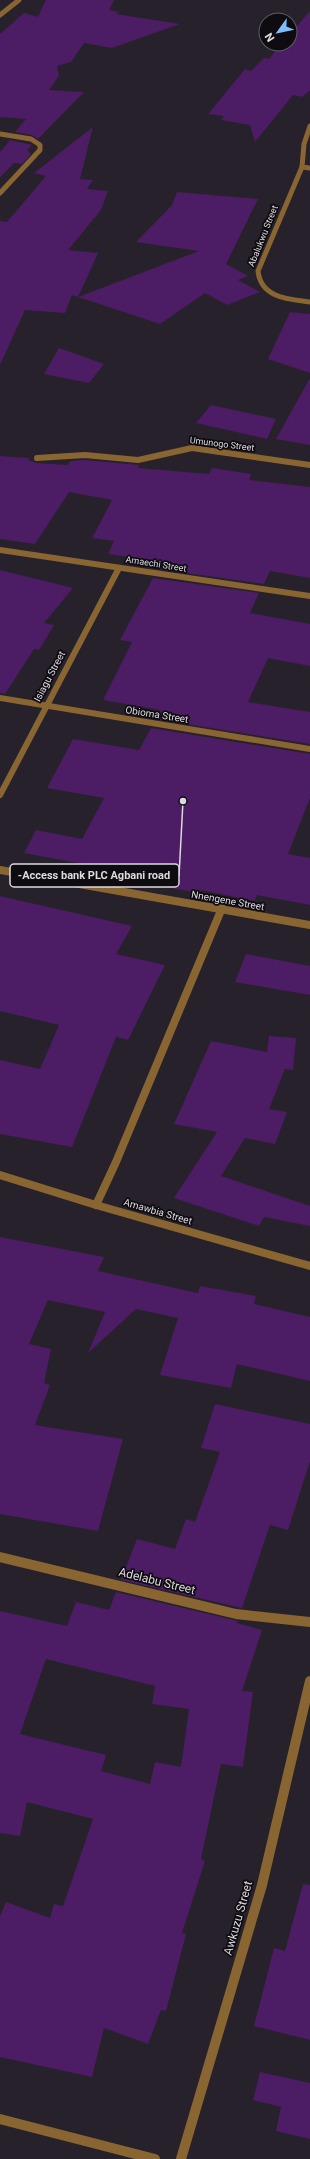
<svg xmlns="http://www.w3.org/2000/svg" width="310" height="2159" font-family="Roboto,sans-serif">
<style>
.building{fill:#4c1c64;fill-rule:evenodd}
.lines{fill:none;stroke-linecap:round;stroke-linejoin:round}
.minor-far3{stroke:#896631;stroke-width:5}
.minor-far2{stroke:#896631;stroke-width:6}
.minor-far1{stroke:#896631;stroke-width:8}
.minor{stroke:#896631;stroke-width:10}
.tertiary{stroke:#896631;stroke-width:8}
.labels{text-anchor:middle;stroke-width:3.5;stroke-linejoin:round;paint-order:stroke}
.far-street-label{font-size:9px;fill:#ddd9e0;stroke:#0e0c10}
.street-label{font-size:10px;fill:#ddd9e0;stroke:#0e0c10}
.near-street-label{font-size:12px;fill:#ddd9e0;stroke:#0e0c10}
.leader{fill:none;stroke:#ddd9e0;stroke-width:1.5}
.callout-dot{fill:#ddd9e0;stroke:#0e0c10;stroke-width:1.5}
.callout{fill:#0e0c10;stroke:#ddd9e0;stroke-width:1.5}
.callout-label{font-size:11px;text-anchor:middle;font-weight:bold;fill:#ddd9e0}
</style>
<rect width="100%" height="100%" fill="#27212b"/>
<g class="building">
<polygon points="46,0 114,0 109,10 119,12 116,14 180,24 112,48 84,43 71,62 57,66 59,76 49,90 84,92 38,139 32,135 15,132 26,119 0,117 0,34 24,13 38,17"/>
<polygon points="310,11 310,90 302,97 293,95 255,142 250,125 221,120 224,116 208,114 245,69 251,71 264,58 269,59 281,44 290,44 290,34"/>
<polygon points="93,127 80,179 93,180 87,189 108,191 101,210 68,250 98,253 78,297 72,295 65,313 25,310 0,365 0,221 7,222 46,176 34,173"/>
<polygon points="10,140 32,145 27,150 31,154 22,164 14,163 0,177 0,152"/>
<polygon points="177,192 258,199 226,264 248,276 238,280 260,292 227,305 205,293 160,324 78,297 199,251 136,242 172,205"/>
<polygon points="290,312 310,314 310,373 268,359"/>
<polygon points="59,348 104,364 89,383 44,374"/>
<polygon points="310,378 310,445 276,439"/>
<polygon points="211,405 276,419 267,439 196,423"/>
<polygon points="0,456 29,458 28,460 37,463 67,465 71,461 85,460 139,465 138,468 209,474 212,468 251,474 249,480 310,487 310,578 270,571 264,584 158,569 162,561 108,554 114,541 92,538 112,500 69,492 35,544 0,539"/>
<polygon points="0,570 73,588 44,623 54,625 39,650 34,649 5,694 0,693"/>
<polygon points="153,578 259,593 250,613 310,624 310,666 268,658 248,702 310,712 310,744 156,719 161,710 103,700 132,642 120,640"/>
<polygon points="151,728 310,754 310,798 288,854 310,858 310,905 257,895 255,901 201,890 200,893 149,884 152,877 24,853 36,830 82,839 104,798 47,788 73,739 139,750"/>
<polygon points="0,896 132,926 116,954 165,965 128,1040 116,1037 72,1147 0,1134 0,1060 40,1069 59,1025 0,1011"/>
<polygon points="246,954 310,966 310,995 235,982"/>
<polygon points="269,1036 296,1038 293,1070 285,1069 269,1109 287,1112 275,1144 245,1138 221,1176 310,1206 310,1226 264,1217 259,1226 174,1198 217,1132 174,1124 211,1041 267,1052"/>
<polygon points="0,1237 104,1257 98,1271 198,1293 200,1286 256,1296 254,1304 310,1317 310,1381 237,1364 231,1388 160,1375 178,1318 136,1309 88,1353 105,1312 48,1300 29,1344 51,1349 44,1383 50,1385 35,1425 123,1439 98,1531 0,1514"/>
<polygon points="215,1404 310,1424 310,1461 288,1530 270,1525 242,1608 121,1580 137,1539 175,1549 186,1519 195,1522 220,1452 201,1448"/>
<path d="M116 1592 238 1621 237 1623 262 1630 242 1691 253 1692 243 1767 221 1764 201 1859 205 1861 182 1933 186 1934 166 2011 161 2010 148 2044 104 2028 92 2077 0 2057V1916L6 1902 50 1918 54 1904 63 1906 93 1819 27 1802 20 1836 0 1833V1611L67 1626 76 1602 109 1610ZM46 1659 155 1686 152 1704 189 1709 181 1767 155 1762 150 1784 101 1771 106 1755 20 1734Z"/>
<polygon points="303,1884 310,1885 310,2040 254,2026 274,1948 285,1951"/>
<polygon points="260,2072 310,2083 310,2139 276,2131 281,2107 253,2100"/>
</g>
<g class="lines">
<g class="minor-far3">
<polyline points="0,15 19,0"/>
<polyline points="310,126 304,144 302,167 310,168"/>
<polyline points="0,134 31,139 40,145 40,150 0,193"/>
<path d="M302 167 258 271C261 298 288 299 310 302"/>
</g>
<g class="minor-far2">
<polyline points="37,458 85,455 138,460 192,448 310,465"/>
<polyline points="0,550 310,596"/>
<polyline points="0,698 310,749"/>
<polyline points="0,795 119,568"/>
</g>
<g class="minor-far1">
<polyline points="0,870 310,925"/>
<polyline points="96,1205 116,1162 222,908"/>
</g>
<g class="minor">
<polyline points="0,1557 236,1614 310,1622"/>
<polyline points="0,2119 155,2159"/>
<polyline points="181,2159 262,1885 310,1681"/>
</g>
<polyline class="tertiary" points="0,1175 96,1205 310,1266"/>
</g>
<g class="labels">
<g class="far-street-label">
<text transform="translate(263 236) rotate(-68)" y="3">Abalukwu Street</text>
<text transform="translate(222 444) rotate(7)" y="3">Umunogo Street</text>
<text transform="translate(156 564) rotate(9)" y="3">Amaechi Street</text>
</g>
<g class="street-label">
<text transform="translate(49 676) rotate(-62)" y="4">Isiagu Street</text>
<text transform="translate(157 714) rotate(9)" y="4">Obioma Street</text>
<text transform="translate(228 900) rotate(10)" y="4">Nnengene Street</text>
<text transform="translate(158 1211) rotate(16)" y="4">Amawbia Street</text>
</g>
<g class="near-street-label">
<text transform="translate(157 1581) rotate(14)" y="4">Adelabu Street</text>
<text transform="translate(238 1918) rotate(-74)" y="4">Awkuzu Street</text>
</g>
</g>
<path class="leader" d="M183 801L179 876"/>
<circle class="callout-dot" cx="183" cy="801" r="4"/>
<rect class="callout" x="10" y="864" width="169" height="23" rx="4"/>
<g class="callout-label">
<text x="94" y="879">-Access bank PLC Agbani road</text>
</g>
<g transform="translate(278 32) rotate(237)"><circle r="19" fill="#0e0c10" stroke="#615e63"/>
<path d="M0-3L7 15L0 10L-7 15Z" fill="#7ebdf9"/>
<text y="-6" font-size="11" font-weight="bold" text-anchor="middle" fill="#ddd9e0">N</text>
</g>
</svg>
